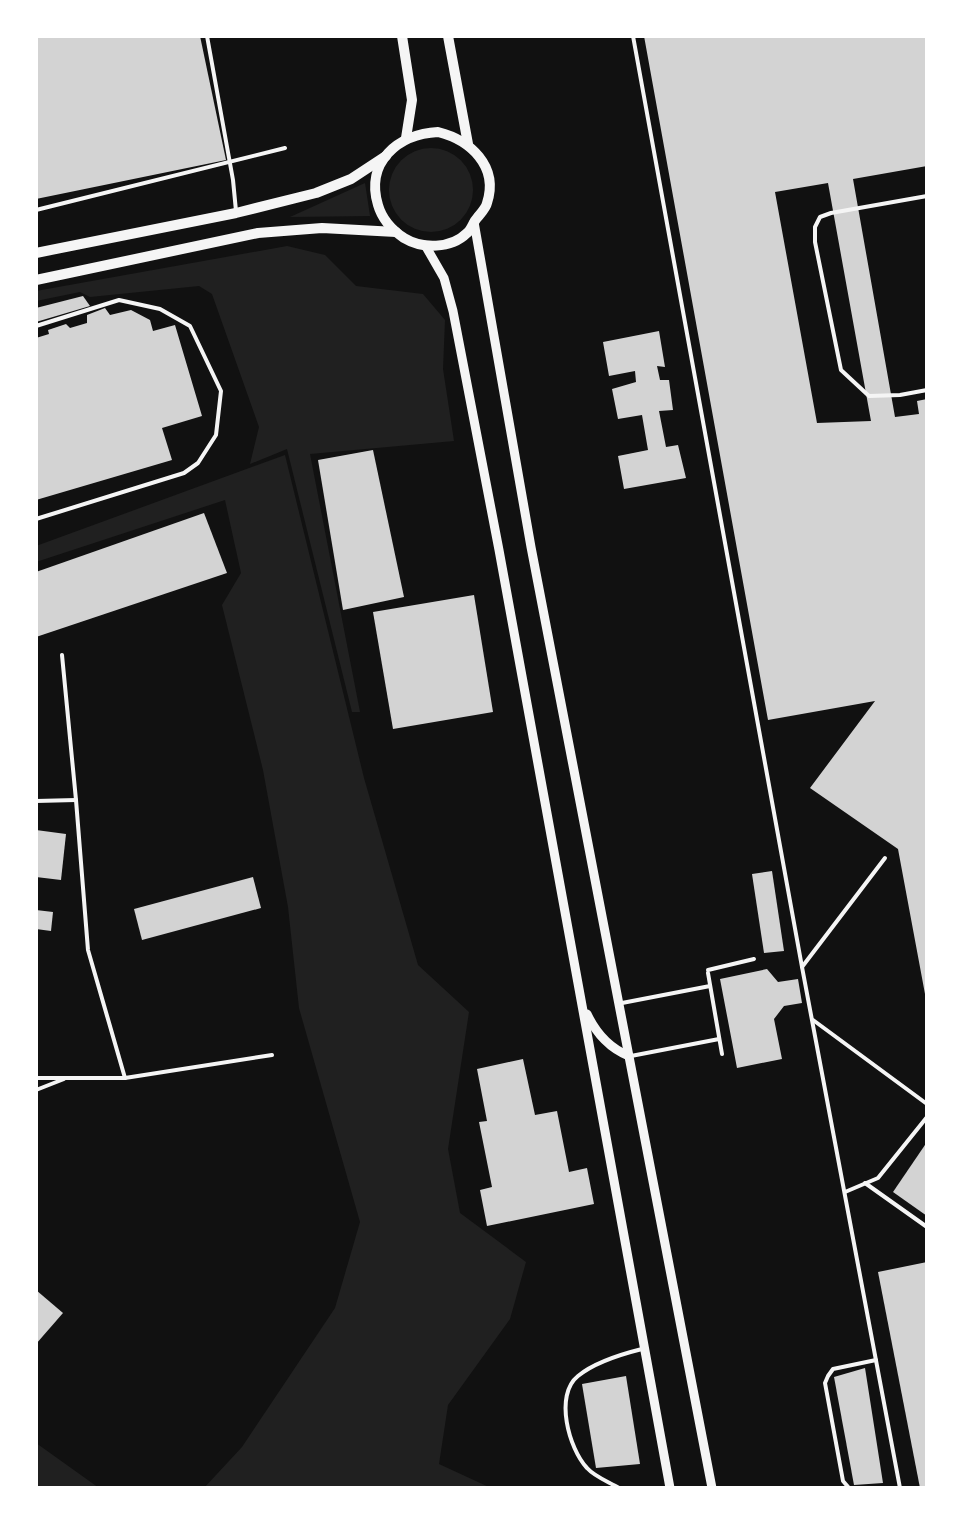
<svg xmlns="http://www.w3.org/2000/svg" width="963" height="1524" font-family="'Noto Sans',sans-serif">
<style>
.green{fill:#202020}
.building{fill:#d3d3d3;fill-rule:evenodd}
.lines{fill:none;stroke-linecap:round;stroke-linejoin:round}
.service{stroke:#f5f5f5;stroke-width:4}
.tertiary{stroke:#f5f5f5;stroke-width:9}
.secondary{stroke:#f5f5f5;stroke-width:10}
</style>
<rect width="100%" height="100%" fill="#111"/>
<g class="green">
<circle cx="431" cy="190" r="42"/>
<polygon points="365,183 370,216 290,217"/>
<polygon points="287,246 325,255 356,286 423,294 445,320 443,369 454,441 310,454 360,712 352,712 287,449 250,464 259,427 212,294 199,286 90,297 80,292 36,301 36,291"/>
<polygon points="285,455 364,778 418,965 469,1012 448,1149 460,1213 526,1262 510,1319 448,1405 439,1464 491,1488 204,1488 242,1447 335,1308 360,1222 299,1008 288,907 263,770 222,605 241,573 225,500 36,562 36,546"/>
<polygon points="36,1443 99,1488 36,1488"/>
</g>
<g class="building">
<polygon points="36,36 200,36 226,160 36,199"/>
<path d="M644 36H927V166L853 179 895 417 919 414 917 401 927 399V994H925L898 849 810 788 875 701 768 720ZM828 183 871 421 817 423 775 192Z"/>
<polygon points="83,296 90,306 36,322 36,308"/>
<polygon points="105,308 110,315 131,310 150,320 153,331 175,325 202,416 162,428 172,460 36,500 36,338 49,334 48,330 66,324 70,328 87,323 87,315"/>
<polygon points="659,331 665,367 657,366 660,380 669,380 673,410 659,411 666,447 678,445 686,478 624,489 618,456 648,450 642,415 618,419 612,389 636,382 635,371 609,376 603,342"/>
<polygon points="373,450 404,597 343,610 318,460"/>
<polygon points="204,513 227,573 36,637 36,572"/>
<polygon points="474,595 493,712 393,729 373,612"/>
<polygon points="36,830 66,834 61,880 36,877"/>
<polygon points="772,871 784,951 764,953 752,874"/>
<polygon points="253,877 261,908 142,940 134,909"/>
<polygon points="36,910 53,912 51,931 36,929"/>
<polygon points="767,969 778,982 798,979 802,1003 784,1006 774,1019 782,1059 737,1068 720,979"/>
<polygon points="523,1059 535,1115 557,1111 569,1172 587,1168 594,1204 487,1226 480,1190 492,1187 479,1122 487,1121 477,1069"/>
<polygon points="927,1142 927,1216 893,1192"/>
<polygon points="927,1262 927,1488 920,1488 878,1272"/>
<polygon points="36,1290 63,1313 36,1344"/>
<polygon points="865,1368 883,1483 854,1485 834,1377"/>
<polygon points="626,1376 640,1464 596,1468 582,1384"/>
</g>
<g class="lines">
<g class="service">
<polyline points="207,36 233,180 236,211"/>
<polyline points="633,36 802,967 900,1488"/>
<polyline points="927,196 831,213 820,217 815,227 815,242 841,370 869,396 900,395 927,390"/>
<polyline points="36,210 285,148"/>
<polyline points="36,326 119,300 160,309 190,326 221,391 216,435 198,463 184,473 36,519"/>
<polyline points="62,655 76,800 88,950 125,1078"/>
<polyline points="36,801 76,800"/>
<polyline points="802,967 885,858"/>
<polyline points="708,970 754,959"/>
<polyline points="708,973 722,1054"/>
<polyline points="622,1003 710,986"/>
<polyline points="813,1020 927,1104"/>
<polyline points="631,1056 719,1039"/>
<polyline points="36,1078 125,1078 272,1055"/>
<polyline points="36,1090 64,1079"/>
<polyline points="865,1183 927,1227"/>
<polyline points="845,1192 878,1178 927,1117"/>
<path d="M619 1488C609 1482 595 1477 587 1468 569 1449 554 1395 578 1376 595 1362 622 1354 642 1349"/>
<polyline points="849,1488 843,1481 825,1383 828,1376 833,1369 876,1360"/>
</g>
<g class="tertiary">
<polyline points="474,222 531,547 712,1488"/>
<polyline points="425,245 444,278 453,311 499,550 670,1488"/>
<path d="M587 1014C596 1033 609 1048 629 1056"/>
</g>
<g class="secondary">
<polyline points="402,36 412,100 406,138"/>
<polyline points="448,36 468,144"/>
<path d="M438 132C470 140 499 166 487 203 486 208 481 213 477 218 473 222 472 229 467 233 451 249 422 249 404 238 392 230 382 219 378 205 365 162 398 134 438 132Z"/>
<polyline points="36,253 236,213 316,193 351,179 386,156"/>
<polyline points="36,280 258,233 322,228 396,232"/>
</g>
</g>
<rect width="963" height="1524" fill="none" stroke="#ffffff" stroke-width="76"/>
</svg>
